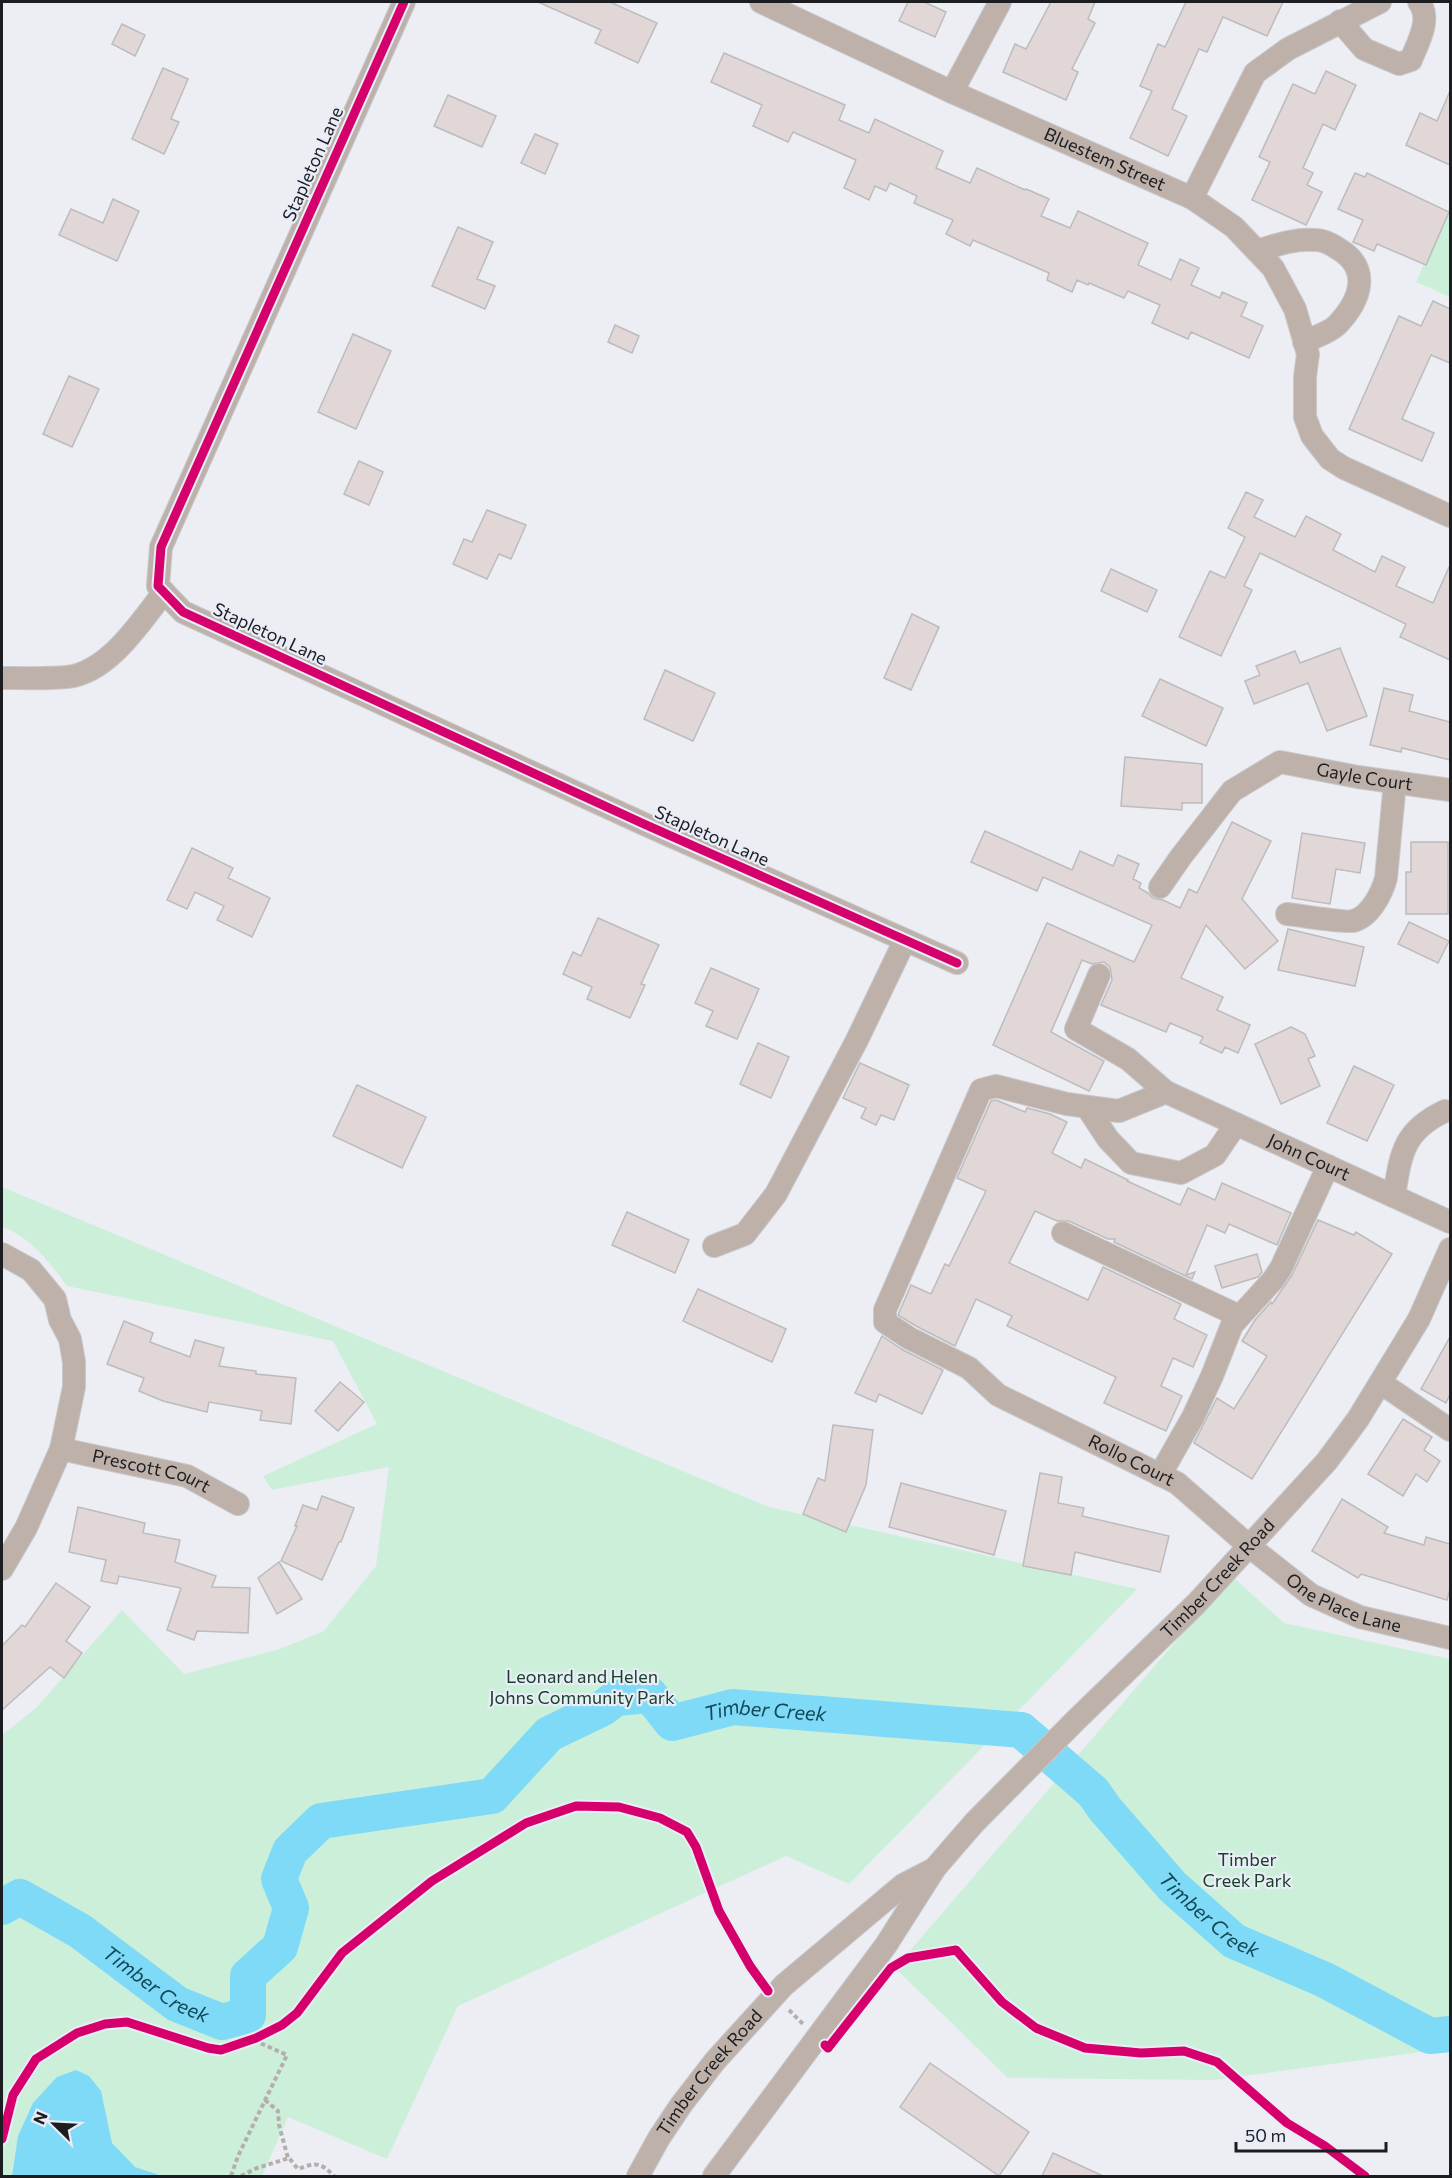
<svg xmlns="http://www.w3.org/2000/svg" width="1452" height="2178" font-family="Commissioner,sans-serif">
<style>
.green{fill:#ccefda}
.water{fill:#7edaf7}
.lines{fill:none;stroke-linecap:round;stroke-linejoin:round}
.river{stroke:#7edaf7;stroke-width:36}
.building{fill:#e2d7d7;stroke:#bcbbbd;stroke-width:1.5}
.minor-casing{stroke:#c7c9cd;stroke-width:24}
.path{stroke:#b6aeac;stroke-width:4;stroke-dasharray:4.5 3;stroke-linecap:butt}
.minor{stroke:#beb1aa;stroke-width:22}
.cycleway-casing{stroke:#e9edf7;stroke-width:13}
.cycleway{stroke:#d6006c;stroke-width:9}
.labels{text-anchor:middle;stroke-width:4.5;stroke-linejoin:round;paint-order:stroke}
.street-label{font-size:18px;fill:#1c1d21;stroke:#e9edf7}
.park-label{font-size:18px;fill:#194028;stroke:#e9edf7}
.water-label{font-size:20px;font-style:italic;fill:#114959;stroke:#e9edf7}
</style>
<rect width="100%" height="100%" fill="#eceef4"/>
<g class="green">
<polygon points="1450,205 1450,297 1416,282"/>
<path d="M2 1187 769 1507 1137 1589 849 1884 786 1856 458 2006 387 2159 288 2117 262 2176H2V1735L36 1708 122 1610 184 1674 280 1649 324 1631 376 1566 389 1467 272 1490 263 1476 377 1424 333 1341 67 1286C50 1263 30 1236 2 1227Z"/>
<polygon points="1232,1576 1284,1623 1450,1659 1450,2048 1214,2080 1008,2078 895,1968"/>
</g>
<polygon class="water" points="76,2070 89,2076 101,2091 112,2143 135,2167 162,2176 12,2176 18,2136 33,2103 57,2077"/>
<g class="lines">
<path class="river" id="s1" d="M2 1907 20 1897 80 1931 177 2004 222 2022 248 2015V1976L280 1947 291 1908 279 1879 290 1851 321 1821 492 1796 549 1734 603 1708 616 1698 650 1695 672 1723 733 1707 1021 1730 1093 1792 1105 1809 1173 1887 1234 1941 1325 1980 1430 2036 1450 2034"/>
</g>
<g class="building">
<polygon points="538,2 610,2 657,23 638,63 595,43 601,30"/>
<polygon points="908,2 924,2 946,12 935,37 899,21"/>
<polygon points="1051,2 1095,2 1088,19 1095,23 1072,69 1078,72 1066,100 1003,72 1015,44 1026,49"/>
<polygon points="1186,2 1283,2 1267,36 1223,17 1207,52 1199,49 1172,109 1187,116 1168,156 1130,138 1152,91 1140,86 1158,44 1165,47"/>
<polygon points="122,24 145,35 135,56 112,44"/>
<polygon points="724,53 845,105 839,120 869,133 875,119 943,151 936,168 970,183 977,168 1025,190 1026,189 1049,199 1041,216 1070,228 1078,211 1148,243 1138,265 1171,280 1180,259 1199,268 1191,285 1220,298 1222,292 1247,303 1241,316 1263,326 1249,358 1191,332 1188,339 1152,323 1160,305 1128,291 1124,298 1089,283 1088,285 1077,280 1072,292 1047,280 1049,273 973,240 970,246 946,234 953,220 914,203 917,196 890,183 886,191 875,186 869,200 844,188 856,160 793,132 788,142 753,126 762,105 711,82"/>
<polygon points="163,68 188,79 171,119 179,122 164,154 132,139"/>
<polygon points="1326,71 1356,85 1335,130 1323,124 1303,168 1313,173 1307,185 1322,192 1306,225 1252,200 1270,162 1259,157 1293,84 1315,94"/>
<polygon points="1450,91 1450,165 1406,145 1420,113 1437,121"/>
<polygon points="448,95 496,116 482,147 434,126"/>
<polygon points="535,134 558,144 545,174 521,163"/>
<polygon points="1355,173 1365,177 1367,173 1449,212 1426,265 1377,244 1374,251 1353,242 1363,220 1338,209"/>
<polygon points="113,199 139,211 117,261 59,235 71,209 103,223"/>
<polygon points="458,227 493,242 477,279 495,286 485,309 432,286"/>
<polygon points="1433,301 1450,309 1450,363 1431,355 1402,419 1434,433 1422,461 1349,429 1399,316 1421,326"/>
<polygon points="615,325 639,336 632,353 608,342"/>
<polygon points="353,334 391,351 356,429 318,412"/>
<polygon points="69,376 99,389 72,447 43,434"/>
<polygon points="359,461 383,472 369,505 344,494"/>
<polygon points="1246,492 1263,500 1254,517 1295,537 1306,516 1341,534 1333,550 1375,572 1382,556 1405,567 1396,586 1433,603 1450,565 1450,660 1400,637 1406,624 1260,553 1244,586 1252,590 1221,656 1179,637 1210,571 1225,578 1245,537 1228,528"/>
<polygon points="487,510 526,525 511,559 499,554 487,579 453,564 464,539 472,542"/>
<polygon points="1111,569 1157,590 1147,612 1101,591"/>
<polygon points="912,614 939,627 911,690 884,678"/>
<polygon points="1340,648 1367,716 1327,731 1308,683 1254,704 1245,681 1260,675 1256,666 1295,651 1300,663"/>
<polygon points="665,670 715,693 693,741 644,719"/>
<polygon points="1160,679 1223,708 1206,746 1142,716"/>
<polygon points="1384,688 1413,695 1409,711 1450,722 1450,760 1402,748 1401,752 1370,745"/>
<polygon points="1125,757 1202,764 1202,803 1182,803 1182,810 1121,806"/>
<polygon points="1232,822 1271,841 1242,899 1278,941 1245,969 1206,925 1181,978 1223,997 1217,1010 1250,1025 1238,1053 1225,1047 1222,1053 1200,1043 1203,1037 1170,1023 1166,1032 1101,1005 1112,980 1110,967 1104,962 1092,964 1082,960 1051,1032 1104,1061 1089,1091 993,1045 1047,923 1134,962 1152,925 1043,877 1037,891 971,862 985,831 1072,870 1080,851 1113,866 1118,855 1139,864 1133,879 1141,883 1139,888 1148,893 1153,898 1163,900 1180,908 1189,889 1197,893"/>
<polygon points="1302,833 1365,843 1360,873 1336,869 1330,904 1292,898"/>
<polygon points="1411,842 1448,842 1448,914 1406,914 1406,872 1411,872"/>
<polygon points="192,848 233,868 228,878 270,898 252,937 217,920 224,906 195,892 187,909 167,900"/>
<polygon points="598,918 659,945 641,984 645,985 630,1018 587,999 592,987 563,974 573,952 581,956"/>
<polygon points="1409,922 1449,941 1438,963 1398,944"/>
<polygon points="1288,929 1364,947 1355,986 1278,970"/>
<polygon points="711,968 759,989 737,1039 706,1026 713,1011 695,1003"/>
<polygon points="1291,1027 1305,1034 1315,1056 1308,1059 1320,1086 1281,1104 1255,1044"/>
<polygon points="758,1043 789,1057 771,1098 740,1084"/>
<polygon points="860,1063 909,1085 894,1120 881,1115 876,1125 861,1118 866,1108 843,1098"/>
<polygon points="1354,1066 1394,1085 1367,1141 1327,1123"/>
<polygon points="357,1085 426,1117 402,1168 333,1136"/>
<polygon points="996,1100 1025,1112 1027,1108 1050,1114 1067,1122 1052,1153 1081,1168 1085,1159 1128,1180 1127,1181 1180,1205 1188,1188 1215,1200 1222,1183 1291,1213 1277,1245 1229,1224 1225,1233 1207,1225 1186,1275 1195,1272 1192,1279 1114,1242 1115,1239 1108,1239 1069,1221 1057,1221 1035,1211 1009,1263 1088,1300 1103,1267 1181,1304 1174,1319 1207,1335 1193,1367 1173,1358 1161,1386 1182,1396 1166,1431 1104,1403 1116,1377 1007,1326 1012,1316 976,1299 955,1346 916,1326 898,1315 911,1285 931,1294 945,1264 949,1266 986,1191 957,1178 991,1101"/>
<polygon points="627,1212 689,1240 675,1273 612,1245"/>
<polygon points="1318,1220 1354,1235 1356,1232 1392,1254 1252,1479 1194,1443 1217,1398 1234,1409 1267,1356 1242,1341 1255,1320 1271,1302 1272,1304 1292,1275"/>
<polygon points="1257,1254 1262,1272 1258,1277 1222,1288 1215,1266"/>
<polygon points="698,1289 786,1329 772,1362 683,1321"/>
<polygon points="124,1321 153,1333 150,1342 190,1357 195,1340 224,1348 219,1366 256,1371 256,1374 296,1378 291,1424 260,1420 262,1411 209,1402 207,1412 163,1401 139,1391 144,1378 107,1364"/>
<polygon points="882,1336 903,1350 943,1370 922,1414 879,1394 876,1402 855,1393"/>
<polygon points="1450,1337 1450,1394 1446,1403 1421,1389"/>
<polygon points="340,1382 364,1402 338,1431 315,1411"/>
<polygon points="1403,1419 1432,1437 1424,1450 1440,1461 1427,1482 1416,1474 1403,1496 1368,1474"/>
<polygon points="833,1425 873,1430 866,1485 846,1532 803,1514 818,1478 825,1481"/>
<polygon points="1040,1473 1062,1477 1058,1503 1084,1508 1082,1516 1169,1536 1160,1572 1075,1552 1071,1575 1023,1566"/>
<polygon points="901,1483 1006,1511 994,1555 889,1527"/>
<polygon points="322,1496 354,1508 341,1542 339,1542 322,1580 281,1561 297,1526 295,1526 303,1505 317,1510"/>
<polygon points="1342,1499 1388,1527 1384,1533 1424,1545 1426,1537 1450,1544 1450,1589 1447,1600 1361,1574 1358,1578 1312,1551"/>
<polygon points="78,1507 145,1523 143,1533 180,1540 175,1562 216,1576 212,1587 250,1588 248,1633 197,1631 194,1640 167,1630 181,1588 119,1576 117,1584 101,1581 106,1560 69,1552"/>
<polygon points="279,1562 302,1599 277,1614 258,1578"/>
<polygon points="56,1583 90,1607 66,1641 82,1653 64,1678 50,1667 2,1710 2,1646 22,1625 25,1627"/>
<polygon points="930,2063 1029,2132 999,2176 900,2107"/>
<polygon points="1053,2153 1103,2176 1042,2176"/>
</g>
<g class="lines">
<defs>
<g id="minor">
<polyline points="404,2 161,547 158,586 183,612 644,824 957,963"/>
<path id="s2" d="M761 2 952 92 1192 198 1234 227 1273 268 1295 309 1308 354 1305 377V417L1312 436 1330 459 1344 468 1450 516"/>
<path d="M1340 21 1364 49 1399 64 1411 60C1418 42 1432 19 1419 2"/>
<polyline points="952,92 1000,2"/>
<polyline points="1192,198 1255,73 1288,49 1380,2"/>
<path d="M1257 251C1276 245 1295 238 1316 240 1324 240 1331 244 1337 248 1372 268 1361 300 1337 325 1329 333 1314 337 1304 342"/>
<path d="M2 678C23 678 46 679 67 677 108 673 141 622 164 592"/>
<path id="s3" d="M1160 887 1180 858 1232 791 1280 762 1358 777 1450 790"/>
<path d="M1287 914C1298 915 1345 923 1353 921 1370 917 1382 893 1386 878L1395 782"/>
<path id="s4" d="M1099 975 1076 1029 1128 1059 1166 1092 1450 1222"/>
<path id="s5" d="M1166 1092 1119 1111 1067 1104 996 1086 981 1090 885 1310V1322L909 1338 969 1368 998 1395 1177 1483 1249 1546 1311 1595 1360 1617 1450 1638"/>
<polyline points="1087,1107 1108,1139 1131,1163 1181,1173 1215,1155 1236,1124"/>
<path d="M1394 1196C1401 1153 1403 1131 1445 1111"/>
<polyline points="1063,1233 1239,1316"/>
<polyline points="714,1246 745,1234 776,1194 857,1040 905,940"/>
<polyline points="2,1254 31,1270 55,1299 60,1320 70,1339 74,1362 74,1387 61,1449 26,1528 2,1569"/>
<polyline points="1381,1383 1450,1430"/>
<path id="s6" d="M61 1449 187 1476 238 1504"/>
<polyline points="1160,1475 1193,1417 1212,1376 1232,1325 1273,1280 1281,1268 1328,1166"/>
<path id="s7" d="M638 2176 659 2138 681 2105 715 2061 784 1985 903 1885 934 1869"/>
<path id="s8" d="M714 2176 886 1945 935 1868 974 1823 1076 1720 1196 1604 1327 1461 1358 1419 1419 1319 1450 1249"/>
</g>
</defs>
<use href="#minor" class="minor-casing"/>
<g class="path">
<polyline points="899,1963 908,1958 956,1950 1002,2002 1036,2028 1085,2048 1141,2053 1184,2051 1217,2062 1287,2123 1325,2146 1365,2176"/>
<polyline points="789,2010 803,2024"/>
<polyline points="265,2100 278,2111 279,2125 288,2158"/>
<polyline points="2,2139 13,2095 36,2059 77,2033 105,2024 127,2022 208,2048 221,2050 256,2038 282,2025 297,2013 342,1953 432,1881 526,1823 576,1806 619,1807 660,1818 687,1832 696,1847 719,1911 750,1966 760,1980"/>
<polyline points="231,2176 238,2156 287,2055 251,2039"/>
<path d="M241 2176 257 2168 289 2158 298 2169C316 2162 320 2162 334 2176"/>
</g>
<use href="#minor" class="minor"/>
<defs>
<g id="cycleway">
<polyline points="404,2 161,547 158,586 183,612 644,824 957,963"/>
<polyline points="825,2045 828,2048 891,1968 908,1958 956,1950 1002,2002 1036,2028 1085,2048 1141,2053 1184,2051 1217,2062 1287,2123 1325,2146 1365,2176"/>
<polyline points="2,2139 13,2095 36,2059 77,2033 105,2024 127,2022 208,2048 221,2050 256,2038 282,2025 297,2013 342,1953 432,1881 526,1823 576,1806 619,1807 660,1818 687,1832 696,1847 719,1911 750,1966 768,1991"/>
</g>
</defs>
<use href="#cycleway" class="cycleway-casing"/>
<use href="#cycleway" class="cycleway"/>
</g>
<g class="labels">
<g class="street-label">
<text dy="6" stroke="none"><textPath href="#s2" startOffset="378">Bluestem Street</textPath></text>
<text transform="translate(313 164) rotate(-66)" y="6">Stapleton Lane</text>
<text transform="translate(270 634) rotate(25)" y="6">Stapleton Lane</text>
<text dy="6" stroke="none"><textPath href="#s3" startOffset="262">Gayle Court</textPath></text>
<text transform="translate(712 836) rotate(24)" y="6">Stapleton Lane</text>
<text dy="6" stroke="none"><textPath href="#s4" startOffset="326">John Court</textPath></text>
<text dy="6" stroke="none"><textPath href="#s5" startOffset="728">Rollo Court</textPath></text>
<text dy="6" stroke="none"><textPath href="#s6" startOffset="93">Prescott Court</textPath></text>
<text dy="6" stroke="none"><textPath href="#s8" startOffset="784">Timber Creek Road</textPath></text>
<text dy="6" stroke="none"><textPath href="#s5" startOffset="987">One Place Lane</textPath></text>
<text dy="6" stroke="none"><textPath href="#s7" startOffset="126">Timber Creek Road</textPath></text>
</g>
<g class="park-label">
<text x="582" y="1683">Leonard and Helen<tspan x="582" dy="21">Johns Community Park</tspan></text>
<text x="1247" y="1866">Timber<tspan x="1247" dy="21">Creek Park</tspan></text>
</g>
<g class="water-label">
<text dy="7" stroke="none"><textPath href="#s1" startOffset="1012">Timber Creek</textPath></text>
<text dy="7" stroke="none"><textPath href="#s1" startOffset="1534">Timber Creek</textPath></text>
<text dy="7" stroke="none"><textPath href="#s1" startOffset="183">Timber Creek</textPath></text>
</g>
</g>
<rect width="1452" height="2178" fill="none" stroke="#1c1d21" stroke-width="6"/>
<g transform="translate(54 2124) rotate(294)" stroke="#e9edf7" stroke-width="4.5" paint-order="stroke">
<path d="M0-4.5L10 22L0 15L-10 22Z" fill="#1c1d21"/>
<text y="-9" font-size="16" font-weight="bold" text-anchor="middle" fill="#1c1d21">N</text>
</g>
<path d="M1236 2142v9h150v-9" fill="none" stroke="#1c1d21" stroke-width="3"/>
<text x="1245" y="2142" font-size="18" fill="#1c1d21" stroke="#e9edf7" stroke-width="4.5" paint-order="stroke">50 m</text>
</svg>
